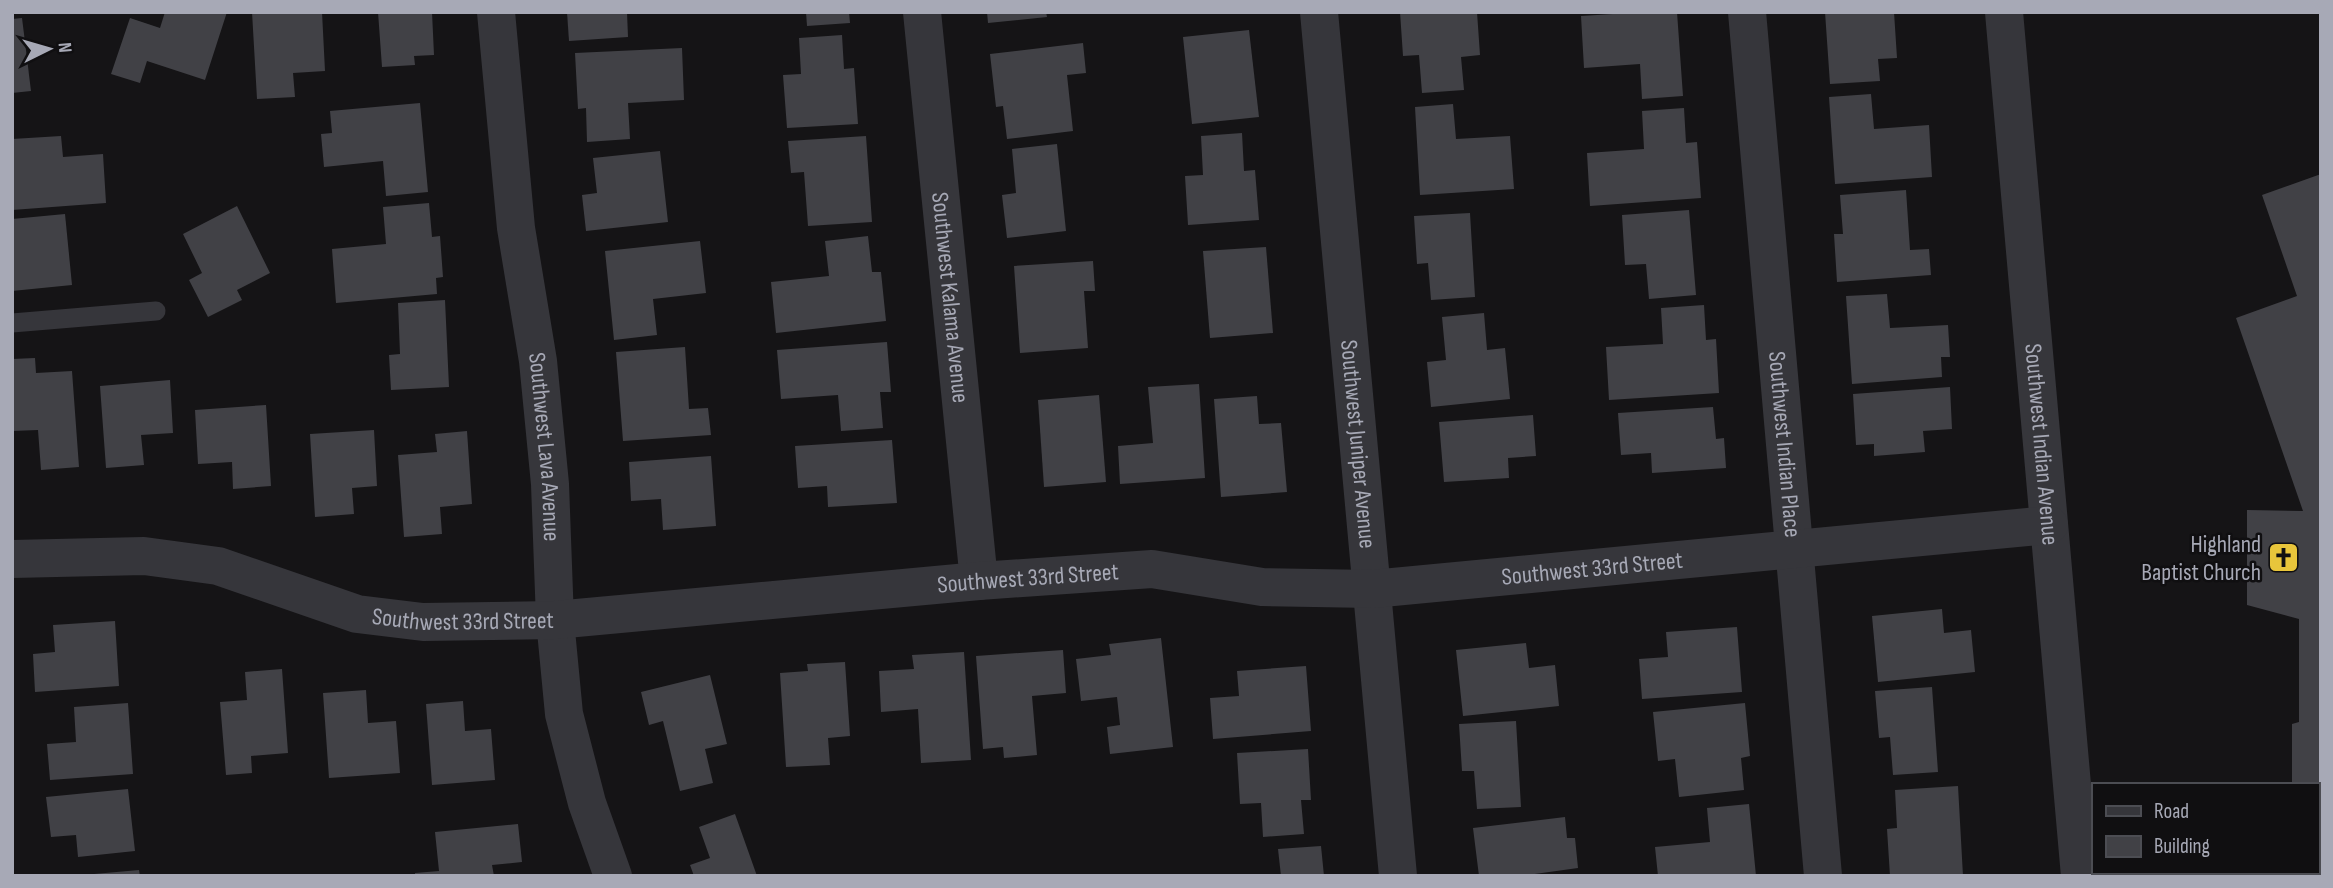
<svg xmlns="http://www.w3.org/2000/svg" width="2333" height="888" font-family="'Sofia Sans Condensed',sans-serif">
<style>
.building{fill:#414146}
.lines{fill:none;stroke-linecap:round;stroke-linejoin:round}
.lane{stroke:#36363b;stroke-width:19}
.street{stroke:#36363b;stroke-width:38}
.labels{text-anchor:middle;stroke-width:5;stroke-linejoin:round;paint-order:stroke}
.street-label{font-size:24px;fill:#a7a9b6;stroke:#100f11}
.poi-label{font-size:24px;fill:#a7a9b6;stroke:#100f11;text-anchor:end}
</style>
<rect width="100%" height="100%" fill="#151416"/>
<g class="building">
<polygon points="165,12 227,12 205,80 147,61 140,83 111,74 130,18 160,28"/>
<polygon points="252,12 322,12 325,71 293,73 295,97 257,99"/>
<polygon points="378,12 432,12 434,55 414,56 415,65 382,67"/>
<polygon points="567,12 627,12 628,37 569,41"/>
<polygon points="806,12 849,12 850,23 807,26"/>
<polygon points="987,12 1046,12 1047,17 988,23"/>
<polygon points="1400,12 1477,12 1480,55 1461,57 1464,90 1422,93 1419,55 1403,56"/>
<polygon points="1644,12 1677,12 1683,96 1642,99 1640,64 1584,68 1581,16"/>
<polygon points="1825,12 1894,12 1897,58 1878,59 1880,81 1830,84"/>
<polygon points="22,18 31,91 12,93 12,19"/>
<polygon points="1249,30 1259,117 1192,124 1183,37"/>
<polygon points="842,35 844,69 854,68 858,124 787,128 783,75 801,74 799,38"/>
<polygon points="1083,43 1086,73 1067,75 1073,131 1007,139 1003,106 996,107 990,54"/>
<polygon points="682,48 684,100 628,103 630,139 587,142 586,108 578,109 575,53"/>
<polygon points="1871,94 1874,129 1929,125 1932,177 1835,184 1829,97"/>
<polygon points="420,103 428,192 386,196 383,161 324,167 321,134 332,133 330,111"/>
<polygon points="1453,104 1456,139 1510,136 1514,189 1420,195 1415,107"/>
<polygon points="1684,108 1686,143 1697,142 1701,198 1590,206 1587,153 1644,149 1642,111"/>
<polygon points="1242,133 1244,171 1255,170 1259,220 1188,225 1185,176 1203,175 1201,136"/>
<polygon points="61,136 63,157 103,154 106,203 12,210 12,139"/>
<polygon points="866,136 872,222 808,226 804,172 791,173 788,141"/>
<polygon points="1057,144 1066,231 1007,238 1002,195 1016,193 1012,149"/>
<polygon points="660,151 668,222 586,231 582,195 597,193 593,158"/>
<polygon points="2321,174 2321,876 2292,876 2292,872 2317,872 2317,785 2292,785 2292,724 2299,722 2299,619 2247,605 2247,510 2303,511 2236,318 2297,296 2262,195"/>
<polygon points="1906,190 1910,250 1929,249 1931,275 1837,282 1834,234 1843,234 1840,195"/>
<polygon points="429,203 432,237 440,236 443,277 436,278 437,294 336,303 332,249 386,244 383,207"/>
<polygon points="237,206 270,273 237,290 242,300 208,317 189,280 202,273 183,234"/>
<polygon points="1689,210 1696,295 1649,299 1646,264 1625,265 1622,215"/>
<polygon points="1470,213 1475,297 1431,300 1428,263 1417,264 1414,216"/>
<polygon points="65,214 72,285 12,291 12,219"/>
<polygon points="868,236 872,272 881,272 886,321 776,333 771,282 829,276 825,241"/>
<polygon points="700,241 706,293 653,299 657,335 614,340 605,251"/>
<polygon points="1266,247 1273,333 1210,338 1203,251"/>
<polygon points="1093,261 1095,291 1084,291 1088,348 1020,353 1014,266"/>
<polygon points="1887,294 1890,328 1948,325 1950,357 1941,357 1942,377 1852,384 1846,296"/>
<polygon points="445,300 449,387 391,390 389,355 400,354 398,303"/>
<polygon points="1704,305 1706,340 1716,339 1719,393 1609,400 1606,347 1663,344 1661,308"/>
<polygon points="1484,313 1487,350 1505,348 1510,399 1431,407 1427,362 1446,360 1442,317"/>
<polygon points="887,342 891,392 880,392 883,428 841,431 838,395 781,399 777,350"/>
<polygon points="685,347 689,409 708,408 711,435 623,441 616,352"/>
<polygon points="35,358 36,373 72,371 79,467 41,470 38,430 12,431 12,359"/>
<polygon points="170,380 173,433 141,435 144,465 106,468 100,386"/>
<polygon points="1199,384 1205,478 1120,484 1118,446 1153,443 1148,387"/>
<polygon points="1950,387 1952,429 1923,431 1925,452 1874,456 1874,444 1856,445 1853,394"/>
<polygon points="1099,395 1106,482 1044,487 1038,400"/>
<polygon points="1257,396 1259,424 1281,423 1287,492 1221,497 1214,399"/>
<polygon points="266,405 271,486 233,489 232,462 198,464 195,410"/>
<polygon points="1713,407 1716,439 1724,438 1726,468 1652,473 1651,453 1621,455 1618,413"/>
<polygon points="1533,415 1536,456 1508,458 1509,478 1444,482 1439,422"/>
<polygon points="374,430 377,486 352,488 354,514 315,517 310,434"/>
<polygon points="467,431 472,504 440,507 442,534 404,537 398,455 437,452 435,434"/>
<polygon points="892,440 897,503 828,507 827,486 798,488 795,446"/>
<polygon points="711,456 716,526 663,530 661,499 631,501 629,462"/>
<polygon points="1942,609 1944,633 1971,630 1975,672 1878,682 1872,616"/>
<polygon points="115,621 119,686 35,692 33,654 55,652 53,625"/>
<polygon points="1737,627 1742,692 1642,699 1639,659 1668,657 1666,632"/>
<polygon points="1161,638 1173,747 1110,754 1107,727 1120,725 1117,697 1081,701 1076,659 1111,655 1109,644"/>
<polygon points="1526,643 1529,668 1555,665 1559,706 1463,716 1456,650"/>
<polygon points="1063,650 1066,693 1032,696 1037,755 1004,758 1003,747 983,749 976,656"/>
<polygon points="964,652 971,760 921,763 918,709 881,712 879,671 914,669 912,655"/>
<polygon points="845,662 850,736 828,738 830,765 786,767 780,673 808,671 807,664"/>
<polygon points="1306,666 1311,731 1213,739 1210,698 1239,696 1237,671"/>
<polygon points="282,669 288,753 251,756 252,773 226,775 220,702 247,700 245,672"/>
<polygon points="710,675 727,744 705,749 713,783 680,791 663,721 649,725 641,692"/>
<polygon points="1932,687 1938,772 1893,775 1890,737 1879,738 1875,691"/>
<polygon points="366,690 368,723 396,721 400,773 329,778 323,693"/>
<polygon points="463,701 465,731 491,729 495,780 432,785 426,704"/>
<polygon points="128,703 133,774 50,780 47,744 76,742 74,707"/>
<polygon points="1745,703 1750,756 1741,758 1744,790 1679,797 1675,759 1658,761 1653,712"/>
<polygon points="1516,721 1521,807 1477,809 1474,771 1462,771 1459,724"/>
<polygon points="1308,749 1311,800 1301,800 1304,834 1263,837 1261,803 1240,804 1237,753"/>
<polygon points="1958,786 1963,876 1890,876 1887,829 1897,828 1895,790"/>
<polygon points="128,789 135,851 78,857 76,835 51,837 46,797"/>
<polygon points="1749,804 1756,876 1658,876 1655,847 1710,842 1707,808"/>
<polygon points="735,814 757,876 694,876 690,865 710,858 699,827"/>
<polygon points="1565,817 1567,838 1575,838 1578,868 1521,876 1479,876 1473,828"/>
<polygon points="518,824 522,862 492,865 494,876 415,876 415,873 439,871 435,832"/>
<polygon points="1321,846 1324,876 1281,876 1278,849"/>
<polygon points="139,870 140,876 94,876 94,874"/>
</g>
<g class="lines">
<polyline class="lane" points="12,323 156,311"/>
<g class="street">
<path id="s1" d="M496 12 516 228 538 361 550 484 555 620 564 714 587 803 613 876"/>
<path id="s2" d="M922 12 979 581"/>
<path id="s3" d="M1319 12 1398 876"/>
<path id="s4" d="M1747 12 1823 876"/>
<path id="s5" d="M2004 12 2080 876"/>
<path id="s6" d="M12 559 144 556 218 566 357 614 423 622 555 620 979 581 1152 569 1262 587 1372 589 2049 525"/>
</g>
</g>
<defs>
<symbol id="church-square" viewBox="-11 -11 22 22"><rect x="-9" y="-9" width="18" height="18" rx="4" fill="#e8c53b" stroke="#100f11"/><path d="M-1.2-6h2.4v3.5h3.3v2.4h-3.3V6h-2.4V-.1h-3.3v-2.4h3.3Z" fill="#111"/></symbol>
</defs>
<g fill-rule="evenodd">
<use href="#church-square" x="2266" y="540" width="35" height="35"/>
</g>
<g class="labels">
<g class="street-label">
<text dy="8" stroke="none"><textPath href="#s2" startOffset="287">Southwest Kalama Avenue</textPath></text>
<text dy="8" stroke="none"><textPath href="#s3" startOffset="434">Southwest Juniper Avenue</textPath></text>
<text dy="8" stroke="none"><textPath href="#s4" startOffset="434">Southwest Indian Place</textPath></text>
<text dy="8" stroke="none"><textPath href="#s5" startOffset="434">Southwest Indian Avenue</textPath></text>
<text dy="8" stroke="none"><textPath href="#s1" startOffset="438">Southwest Lava Avenue</textPath></text>
<text dy="8" stroke="none"><textPath href="#s6" startOffset="1594">Southwest 33rd Street</textPath></text>
<text dy="8" stroke="none"><textPath href="#s6" startOffset="1027">Southwest 33rd Street</textPath></text>
<text dy="8" stroke="none"><textPath href="#s6" startOffset="460">Southwest 33rd Street</textPath></text>
</g>
<g class="poi-label">
<text x="2261" y="552">Highland<tspan x="2261" dy="28">Baptist Church</tspan></text>
</g>
</g>
<rect width="2333" height="888" fill="none" stroke="#a7a9b6" stroke-width="28"/>
<rect x="2092" y="783" width="228" height="91" fill="#100f11" stroke="#4c4d53" stroke-width="2"/>
<rect x="2106" y="806" width="35" height="10" fill="#36363b" stroke="#4c4d53" stroke-width="2"/>
<text x="2154" y="818" font-size="21" fill="#a7a9b6">Road</text>
<rect x="2106" y="836" width="35" height="21" fill="#414146" stroke="#4c4d53" stroke-width="2"/>
<text x="2154" y="853" font-size="21" fill="#a7a9b6">Building</text>
<g transform="translate(49 49) rotate(85)" stroke="#100f11" stroke-width="5" paint-order="stroke">
<path d="M0-5L12 26L0 18L-12 26Z" fill="#a7a9b6"/>
<text y="-10" font-size="19" font-weight="bold" text-anchor="middle" fill="#a7a9b6">N</text>
</g>
</svg>
